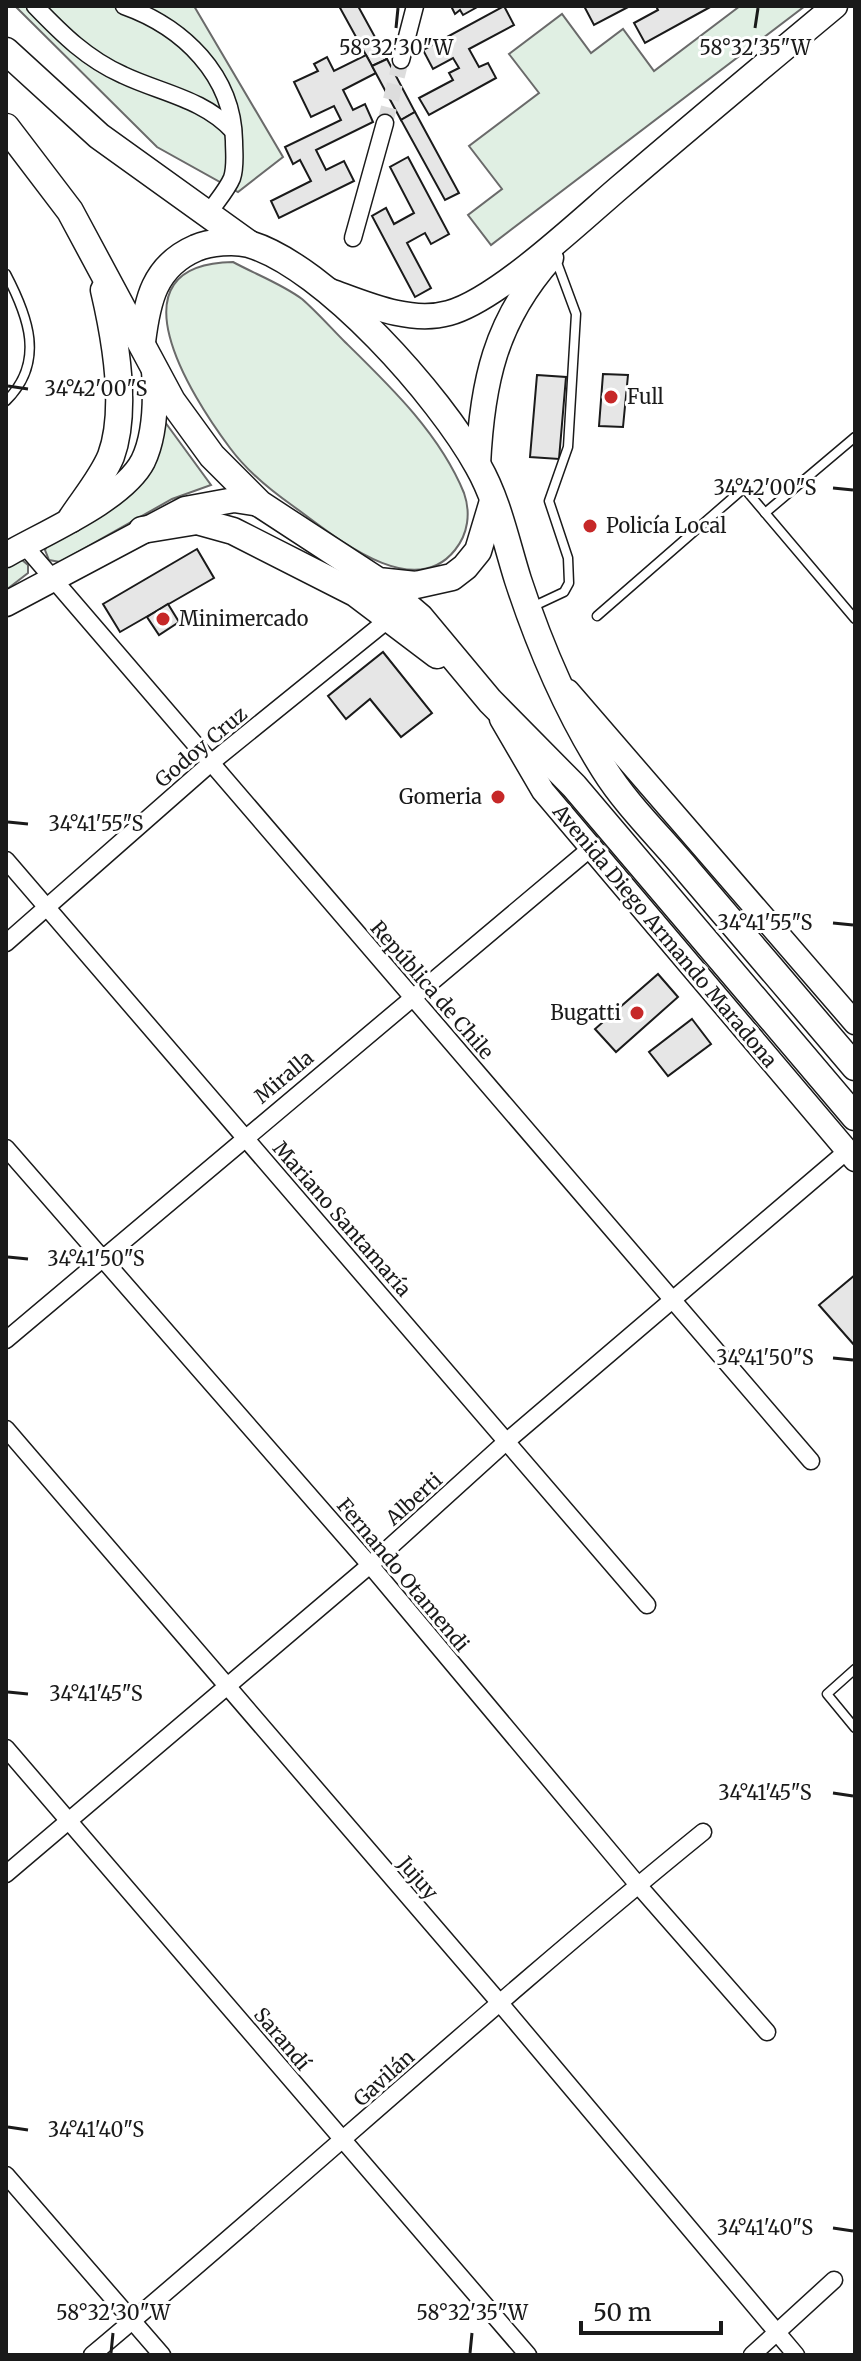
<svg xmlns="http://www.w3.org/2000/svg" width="861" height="2361" font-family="Merriweather,serif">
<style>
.green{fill:#e0efe3;stroke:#6a6a6a;stroke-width:2}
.building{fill:#e6e6e6;stroke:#1a1a1a;stroke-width:2}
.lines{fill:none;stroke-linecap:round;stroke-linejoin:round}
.minor-tunnel{stroke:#ddd;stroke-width:16;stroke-dasharray:16 8;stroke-linecap:butt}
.service-casing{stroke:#1a1a1a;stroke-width:11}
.minor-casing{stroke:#1a1a1a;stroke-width:19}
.tertiary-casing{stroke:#1a1a1a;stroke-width:25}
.secondary-casing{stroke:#1a1a1a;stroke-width:27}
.primary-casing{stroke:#1a1a1a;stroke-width:29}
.service{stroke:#fff;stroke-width:8}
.minor{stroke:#fff;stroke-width:16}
.tertiary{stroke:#fff;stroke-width:22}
.secondary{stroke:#fff;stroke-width:24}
.primary{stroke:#fff;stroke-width:26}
.ticks{fill:none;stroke:#1a1a1a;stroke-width:3}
.poi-dot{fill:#c62828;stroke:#fff;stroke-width:3}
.labels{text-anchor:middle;stroke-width:6;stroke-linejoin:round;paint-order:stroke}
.poi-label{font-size:20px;fill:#1a1a1a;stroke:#fff;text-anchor:start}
.street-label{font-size:20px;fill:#1a1a1a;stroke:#fff}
.ticks-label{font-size:20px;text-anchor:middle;fill:#1a1a1a;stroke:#fff;stroke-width:6;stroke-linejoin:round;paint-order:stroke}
</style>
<rect width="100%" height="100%" fill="#fff"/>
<g class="green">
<polygon points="15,6 194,6 283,157 238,192 157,147"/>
<polygon points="740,6 805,6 491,245 468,215 502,189 469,146 539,93 509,54 562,14 591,53 623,29 654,71"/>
<path d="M233 262C255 274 282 284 302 299 317 312 331 328 345 342 390 386 440 434 464 493 471 513 468 534 455 550 412 604 332 534 293 506 270 490 247 471 230 448 191 396 107 264 233 262Z"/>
<polygon points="165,422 211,485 172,499 60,562 49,560 45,550 48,543 85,521"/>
<polygon points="22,560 28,565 28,573 6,590 6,564"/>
</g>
<g class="building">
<polygon points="339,6 358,6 387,59 372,66"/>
<polygon points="451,6 479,6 463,15 460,10 455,14"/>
<polygon points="504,6 514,25 469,49 479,67 488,63 496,78 429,115 419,98 453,80 449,73 459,68 453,58 433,69 423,50"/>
<polygon points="584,6 630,6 594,25"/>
<polygon points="656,6 712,6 645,43 634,23 658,10"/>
<polygon points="366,55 376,73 343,90 353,110 365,104 373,122 316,150 326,170 344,161 354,181 279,218 271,201 311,181 300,160 293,164 285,147 341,120 334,106 311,117 294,82 318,71 314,64 327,57 334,71"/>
<polygon points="387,59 415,112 401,120 372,66"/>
<polygon points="415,112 459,193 445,200 401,120"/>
<polygon points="408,157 449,234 431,244 425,233 407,243 431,288 415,297 372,216 386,208 394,224 414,213 390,167"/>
<polygon points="603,374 628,375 623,427 599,426"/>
<polygon points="537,375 566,377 559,459 530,457"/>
<polygon points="197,549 214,578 120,632 103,604"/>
<polygon points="168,604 179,622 159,635 147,617"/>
<polygon points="383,652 432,713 401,737 370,699 346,719 328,696"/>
<polygon points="658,974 678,997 616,1052 595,1029"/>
<polygon points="692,1019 711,1044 668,1076 649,1052"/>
<polygon points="855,1275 855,1346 819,1305"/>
</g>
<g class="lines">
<polyline class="minor-tunnel" points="385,123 401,60"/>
<defs>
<g id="service">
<path d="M6 274C28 316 46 362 6 401"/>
<polyline points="765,513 855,437"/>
<polyline points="532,607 564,592 569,583 568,558 549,501 568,447 576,314 556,260"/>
<polyline points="597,616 744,488 855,619"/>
<polyline points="855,1669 827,1694 855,1728"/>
</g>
<g id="minor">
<path d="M35 6C62 34 87 59 123 75 161 93 204 99 233 131"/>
<path d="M124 6C183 27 233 75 234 141 234 153 236 166 232 178 227 190 216 202 208 214"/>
<polyline points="401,60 415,6"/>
<polyline points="353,238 385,123"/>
<polyline points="24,545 811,1461"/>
<polyline points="6,860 647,1605"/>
<polyline points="6,943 212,762 390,618"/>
<polyline points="6,1148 370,1565 638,1885 767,2032"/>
<polyline points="6,1340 591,848"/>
<polyline points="6,1429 499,2002 796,2355"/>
<polyline points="6,1748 528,2355"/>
<polyline points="6,1874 370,1565 507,1441 847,1151"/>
<polyline points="6,2175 162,2355"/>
<path d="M92 2355C297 2183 495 2001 703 1832"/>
<polyline points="752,2355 834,2280"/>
</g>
<g id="tertiary">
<polyline points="568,691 855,1023"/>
<polyline points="501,719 543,791 855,1160"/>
</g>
<g id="secondary">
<path d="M330 291C366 304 410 324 449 313 497 300 579 222 620 187 691 126 763 66 835 6"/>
<path d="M478 465C482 383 495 321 551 258"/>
<path d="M6 555C44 533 123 500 143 461 156 434 156 399 154 370"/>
<polyline points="6,604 185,509 234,500 260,504"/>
</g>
<g id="primary">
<polyline points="6,51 99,136 248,243"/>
<polyline points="6,127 70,211 172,401 212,456 260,504 378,581 416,585 452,577 465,567 478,551 493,501"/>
<path d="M142 342C147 301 154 266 196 248 209 242 235 240 249 244 326 267 440 397 478 466 498 501 506 542 518 580 539 644 568 712 604 769 627 806 661 838 689 872 744 937 800 1002 855 1067"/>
<path d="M71 519C84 499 102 478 111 456 128 409 115 337 104 290"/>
<polyline points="142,530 197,521 233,531 355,593 437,655"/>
<polyline points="378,581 420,617 490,701 574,786 855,1117"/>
</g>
</defs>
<use href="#service" class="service-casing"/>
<use href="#minor" class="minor-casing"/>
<use href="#tertiary" class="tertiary-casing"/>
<use href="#secondary" class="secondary-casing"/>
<use href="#primary" class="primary-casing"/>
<use href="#service" class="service"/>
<use href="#minor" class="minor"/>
<use href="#tertiary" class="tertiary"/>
<use href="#secondary" class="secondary"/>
<use href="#primary" class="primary"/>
</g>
<path class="ticks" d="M396 28 398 8M755 28 758 8M8 386 28 389M833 488 853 490M8 822 28 824M833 923 853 925M8 1257 28 1259M833 1358 853 1360M8 1692 28 1694M833 1793 853 1796M8 2127 28 2130M833 2228 853 2231M111 2353 113 2333M470 2353 472 2333"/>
<g class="poi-dot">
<circle cx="611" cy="397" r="8"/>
<circle cx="590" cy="526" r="8"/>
<circle cx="163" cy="619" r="8"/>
<circle cx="498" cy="797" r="8"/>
<circle cx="637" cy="1013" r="8"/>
</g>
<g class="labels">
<g class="poi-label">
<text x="627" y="404">Full</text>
<text x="606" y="533">Policía Local</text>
<text x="179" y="626">Minimercado</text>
<text x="482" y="804" text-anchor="end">Gomeria</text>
<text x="621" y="1020" text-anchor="end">Bugatti</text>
</g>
<g class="street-label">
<text transform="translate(201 747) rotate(-40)" y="7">Godoy Cruz</text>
<text transform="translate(665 936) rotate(50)" y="7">Avenida Diego Armando Maradona</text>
<text transform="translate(432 990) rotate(49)" y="7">República de Chile</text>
<text transform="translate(284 1077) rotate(-40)" y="7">Miralla</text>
<text transform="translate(342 1219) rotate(49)" y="7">Mariano Santamaría</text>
<text transform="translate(414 1499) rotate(-42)" y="7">Alberti</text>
<text transform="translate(403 1575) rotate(50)" y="7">Fernando Otamendi</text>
<text transform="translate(418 1878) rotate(49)" y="7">Jujuy</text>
<text transform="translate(282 2039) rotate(50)" y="7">Sarandí</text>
<text transform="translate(384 2078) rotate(-42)" y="7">Gavilán</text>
</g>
</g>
<g class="ticks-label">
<text x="396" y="55">58°32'30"W</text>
<text x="755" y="55">58°32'35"W</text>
<text x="96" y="396">34°42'00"S</text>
<text x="765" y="495">34°42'00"S</text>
<text x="96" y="831">34°41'55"S</text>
<text x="765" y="930">34°41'55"S</text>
<text x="96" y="1266">34°41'50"S</text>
<text x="765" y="1365">34°41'50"S</text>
<text x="96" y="1701">34°41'45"S</text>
<text x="765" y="1800">34°41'45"S</text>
<text x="96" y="2137">34°41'40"S</text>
<text x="765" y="2235">34°41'40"S</text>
<text x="113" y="2320">58°32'30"W</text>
<text x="472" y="2320">58°32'35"W</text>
</g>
<rect width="861" height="2361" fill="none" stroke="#1a1a1a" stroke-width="16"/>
<path d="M581 2321v12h140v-12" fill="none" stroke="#1a1a1a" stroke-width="4"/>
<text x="593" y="2321" font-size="24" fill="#1a1a1a" stroke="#ffffff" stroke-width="6" paint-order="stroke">50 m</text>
</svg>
